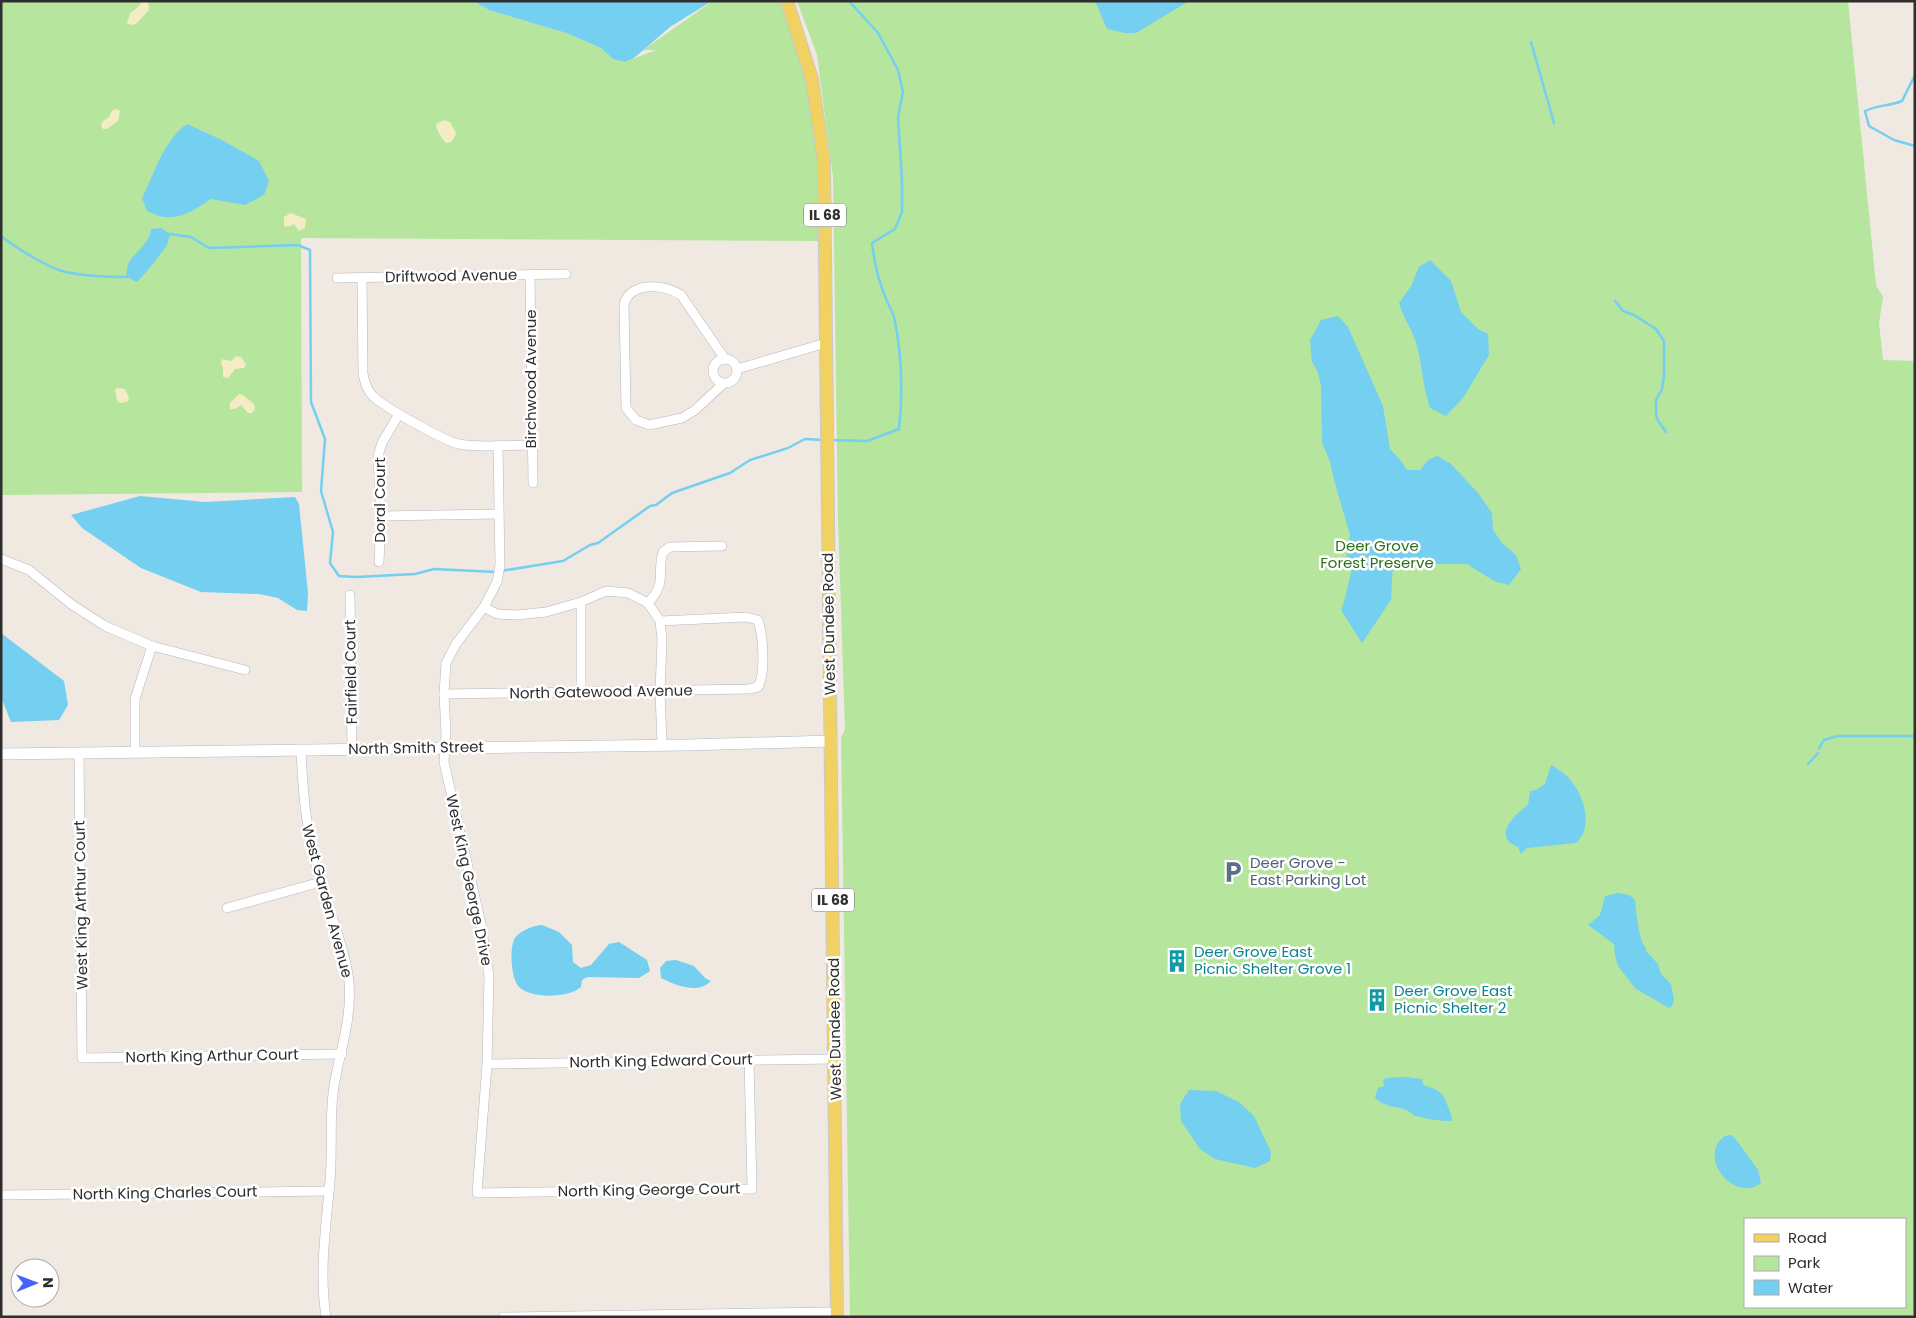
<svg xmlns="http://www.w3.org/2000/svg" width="1916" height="1318" font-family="Poppins,sans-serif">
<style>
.green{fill:#b6e59e;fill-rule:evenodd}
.sand{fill:#f3ecc5}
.water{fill:#75cff0}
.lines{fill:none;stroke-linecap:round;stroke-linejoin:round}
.stream{stroke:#75cff0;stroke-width:2.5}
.street-casing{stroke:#b4b7c1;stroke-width:10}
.secondary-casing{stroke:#b4b7c1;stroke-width:12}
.primary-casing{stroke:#c9c9c9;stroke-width:14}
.street{stroke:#fff;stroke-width:9}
.secondary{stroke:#fff;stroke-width:11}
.primary{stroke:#f2d163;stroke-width:12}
.labels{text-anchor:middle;stroke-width:5;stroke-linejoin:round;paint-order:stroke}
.shield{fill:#fff;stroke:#6d6d6d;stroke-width:1}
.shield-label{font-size:14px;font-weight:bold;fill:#2e2e2e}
.street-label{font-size:15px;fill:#2e2e2e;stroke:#fff}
.park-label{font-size:15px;fill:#2c6e1b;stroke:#fff}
.service-label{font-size:15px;fill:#4e5e75;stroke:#fff;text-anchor:start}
.culture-label{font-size:15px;fill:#0d838f;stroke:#fff;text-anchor:start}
</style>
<rect width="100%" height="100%" fill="#efe9e1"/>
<g class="green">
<polygon points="1,1 473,1 489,10 566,33 601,48 613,59 625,62 656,50 643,50 713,1 787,1 819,126 825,241 301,238 302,492 1,495"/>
<path d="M797 1H1848L1876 285 1883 297 1879 323 1883 360 1915 361V1317H850L841 737 845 730 838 520 833 177 817 55ZM1745 1219H1905V1307H1745Z"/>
</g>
<g class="sand">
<polygon points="143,1 148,2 149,10 136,24 130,25 127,23 130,13 138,7"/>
<polygon points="117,109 120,111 118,121 107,129 103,129 101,126 102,122 109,117 112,110"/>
<path d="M444 120 450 122 456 133C454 139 452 143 446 143 442 139 436 130 436 124Z"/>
<polygon points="291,213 306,219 305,228 299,231 294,224 288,227 284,226 284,217"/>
<polygon points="236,356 241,357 246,364 244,368 235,369 228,378 223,377 223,368 221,363 222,359 231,361"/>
<polygon points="119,388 125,389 129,398 127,402 120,403 117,400 115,389"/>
<polygon points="239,394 243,395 254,404 255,409 252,413 248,413 241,405 235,409 230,409 230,403"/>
</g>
<g class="water">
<polygon points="473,1 712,1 670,27 634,58 625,62 613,59 601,48 566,33 489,10"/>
<polygon points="1095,1 1189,1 1136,33 1125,33 1107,29"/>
<path d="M187 124 222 140 259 161 269 181 264 195 245 205 211 199C190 213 173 225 147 211L142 198C155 173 163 141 187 124Z"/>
<path d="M161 228 170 234C169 237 168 242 167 245 165 249 140 280 137 282L127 277C123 255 149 250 151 229Z"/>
<path d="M1430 260 1451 281 1461 312 1478 329 1488 334 1489 355 1463 398 1446 416 1430 408C1423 387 1422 366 1417 346 1413 330 1403 318 1399 303L1411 286 1419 267Z"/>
<path d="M1338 316 1348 327 1383 406 1390 449 1401 461 1407 470H1420L1428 460 1437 456 1450 463 1478 493 1492 513 1493 530 1503 544 1516 555 1521 569 1509 585 1494 581 1467 564H1424L1413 561 1393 563 1391 600 1362 643 1341 610C1347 595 1348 581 1353 566L1346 559 1350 535 1334 480 1330 462 1322 442 1321 387 1318 372 1312 362 1310 340 1321 320Z"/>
<polygon points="140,496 205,502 295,497 299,504 308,593 307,611 297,610 278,598 259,594 201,592 141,568 82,528 71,515"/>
<polygon points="1,633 64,681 68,705 59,720 11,722 1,697"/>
<path d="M1551 765C1558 769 1567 775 1572 782 1585 798 1593 828 1576 843L1527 848 1521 854 1518 847C1492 837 1513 815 1528 805L1530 791 1536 790 1545 784Z"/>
<path d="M1618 893 1629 895 1635 900C1636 910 1639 942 1646 948V951L1658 964 1661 974 1671 984 1674 1000 1672 1006 1669 1008 1636 989 1618 966 1615 955 1614 944 1588 925 1600 915 1605 896Z"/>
<path d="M542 925 559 932 572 945 573 962 581 968 591 965 609 944 619 942 647 960 650 971 639 978 587 977 582 980 581 987C569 998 531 999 519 987 511 978 509 948 515 938 521 930 532 926 542 925Z"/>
<path d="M676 960 694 966 705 978 711 981C697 995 676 985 661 978L660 968 666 961Z"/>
<path d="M1407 1077 1422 1079 1423 1085C1441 1090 1443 1093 1449 1109 1451 1114 1452 1116 1452 1121 1441 1121 1427 1119 1416 1116 1412 1115 1410 1111 1406 1110 1393 1105 1390 1109 1376 1099L1375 1097 1378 1088 1384 1086 1383 1080 1387 1078Z"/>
<polygon points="1189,1090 1216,1091 1239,1102 1254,1116 1271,1152 1270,1161 1255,1168 1215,1159 1200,1149 1181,1121 1180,1104"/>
<path d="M1731 1135 1735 1138 1758 1170 1761 1183C1734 1204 1696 1156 1725 1136Z"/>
</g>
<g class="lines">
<g class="stream">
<polyline points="1531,42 1554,123"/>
<path d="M1915 75 1902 101C1890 106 1877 105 1865 111L1869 126 1894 140 1915 146"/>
<polyline points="170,234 191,237 209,248 298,245 310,250 311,402 325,439 321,491 333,532 330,563 339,576 356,577 415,574 434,569 496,572"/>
<path d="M1 236C15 247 45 266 62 271 82 276 106 277 127 277"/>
<polyline points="1615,301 1623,311 1634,315 1656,329 1664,341 1664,375 1662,389 1656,400 1656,411 1657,419 1666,432"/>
<path d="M831 440 867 441 899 429C903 392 902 354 894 317 892 310 887 303 885 296 878 280 874 260 872 243L895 229 902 212V181L898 117 903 92 898 70 878 33 849 1"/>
<polyline points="501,571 563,561 590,545 598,543 650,506 656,505 672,493 730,473 750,460 788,448 805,439 823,440"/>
<polyline points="1819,748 1824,740 1837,736 1915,736"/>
<polyline points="1808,764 1818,753"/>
</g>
<defs>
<g id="street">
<polyline points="530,274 533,483"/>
<polyline points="337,278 566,274"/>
<path d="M362 278 363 374C365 382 366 389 372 395 382 406 444 441 459 444 477 448 511 445 532 445"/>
<circle cx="725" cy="371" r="12"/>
<polyline points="737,369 826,343"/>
<path d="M723 384 695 410 682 418 649 425 636 420 626 408 624 304C631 281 665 284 681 295L725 359"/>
<polyline points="498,445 500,565 497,582 484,607 456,644 446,663 444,694 446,734 444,762 481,924 489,976 487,1064 477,1193 752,1189 749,1060"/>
<polyline points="381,516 499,514"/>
<polyline points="1,559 29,570 71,604 105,626 152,646 245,670"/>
<polyline points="379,562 381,516 378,456 382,443 399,414"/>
<polyline points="350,595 352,749"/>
<polyline points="648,603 660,621 662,640 660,692 662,744"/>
<path d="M648 603C668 581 656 575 663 552L670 547 722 546"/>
<polyline points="484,607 497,614 517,615 546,612 581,602 606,591 628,593 648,603"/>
<polyline points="581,692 581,602"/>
<path d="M444 694 749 689 758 687C766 672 763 636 758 620L746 617 660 621"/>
<path d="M301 749C303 799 307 836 321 884 330 913 346 953 349 982 352 1020 340 1050 334 1086 329 1118 333 1149 330 1181 326 1226 319 1271 326 1317"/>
<polyline points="135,752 135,699 152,646"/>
<polyline points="79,753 82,1058 342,1054"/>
<polyline points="227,908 321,882"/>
<polyline points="487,1064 835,1059"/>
<polyline points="1,1195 329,1191"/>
<polyline points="503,1317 837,1312"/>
</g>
<polyline id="secondary" points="1,754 687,745 831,741"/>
<polyline id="primary" points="787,1 812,79 824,161 837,1317"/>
</defs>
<use href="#street" class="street-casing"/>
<use href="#secondary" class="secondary-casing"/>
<use href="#primary" class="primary-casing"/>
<use href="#street" class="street"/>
<use href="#secondary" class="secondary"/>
<use href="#primary" class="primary"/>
</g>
<defs>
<symbol id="parking-bare" viewBox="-9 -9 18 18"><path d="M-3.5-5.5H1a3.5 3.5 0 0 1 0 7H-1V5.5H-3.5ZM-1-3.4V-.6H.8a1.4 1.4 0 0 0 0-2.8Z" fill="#5c6f8a" stroke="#fff" stroke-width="2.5" paint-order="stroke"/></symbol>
<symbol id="building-bare" viewBox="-9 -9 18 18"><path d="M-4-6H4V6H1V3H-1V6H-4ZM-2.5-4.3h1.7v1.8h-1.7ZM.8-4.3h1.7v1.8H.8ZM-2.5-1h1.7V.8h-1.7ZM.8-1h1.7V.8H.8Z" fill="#0f9aa8" stroke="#fff" stroke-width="2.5" paint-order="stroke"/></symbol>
</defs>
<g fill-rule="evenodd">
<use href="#parking-bare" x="1217" y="856" width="32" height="32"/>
<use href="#building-bare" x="1161" y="945" width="32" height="32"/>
<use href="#building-bare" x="1361" y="984" width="32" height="32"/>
</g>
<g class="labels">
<g class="shield">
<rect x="804" y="203.5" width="42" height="23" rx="4"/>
<rect x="812" y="888.5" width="42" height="23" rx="4"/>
</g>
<g class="shield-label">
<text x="825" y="220">IL 68</text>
<text x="833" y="905">IL 68</text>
</g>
<g class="street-label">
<text transform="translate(451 276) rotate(-1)" y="5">Driftwood Avenue</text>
<text transform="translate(531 379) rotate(-90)" y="5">Birchwood Avenue</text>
<text transform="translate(380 500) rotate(-90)" y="5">Doral Court</text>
<text transform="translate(829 624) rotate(-91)" y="5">West Dundee Road</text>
<text transform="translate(351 672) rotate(-91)" y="5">Fairfield Court</text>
<text transform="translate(601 692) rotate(-1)" y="5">North Gatewood Avenue</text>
<text transform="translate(416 748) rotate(-1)" y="5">North Smith Street</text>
<text transform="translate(469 880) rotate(78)" y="5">West King George Drive</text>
<text transform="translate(327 901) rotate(75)" y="5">West Garden Avenue</text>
<text transform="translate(81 905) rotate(-91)" y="5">West King Arthur Court</text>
<text transform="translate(835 1029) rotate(-91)" y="5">West Dundee Road</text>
<text transform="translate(212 1056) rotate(-1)" y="5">North King Arthur Court</text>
<text transform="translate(661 1061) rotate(-1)" y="5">North King Edward Court</text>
<text transform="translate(649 1190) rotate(-1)" y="5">North King George Court</text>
<text transform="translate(165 1193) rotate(-1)" y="5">North King Charles Court</text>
</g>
<g class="park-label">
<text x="1377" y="551">Deer Grove<tspan x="1377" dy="17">Forest Preserve</tspan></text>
</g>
<g class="service-label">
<text x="1250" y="868">Deer Grove -<tspan x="1250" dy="17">East Parking Lot</tspan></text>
</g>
<g class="culture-label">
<text x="1194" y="957">Deer Grove East<tspan x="1194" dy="17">Picnic Shelter Grove 1</tspan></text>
<text x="1394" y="996">Deer Grove East<tspan x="1394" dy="17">Picnic Shelter 2</tspan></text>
</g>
</g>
<rect width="1916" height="1318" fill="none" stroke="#2e2e2e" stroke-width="5"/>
<rect x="1744" y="1218" width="162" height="90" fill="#ffffff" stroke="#ababab"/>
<rect x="1754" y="1234" width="25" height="8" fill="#f2d163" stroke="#ababab"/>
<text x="1788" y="1243" font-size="15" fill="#2e2e2e">Road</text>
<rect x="1754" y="1256" width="25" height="15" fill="#b6e59e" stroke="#ababab"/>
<text x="1788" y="1268" font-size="15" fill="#2e2e2e">Park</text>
<rect x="1754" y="1280" width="25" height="15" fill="#75cff0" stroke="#ababab"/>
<text x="1788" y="1293" font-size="15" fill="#2e2e2e">Water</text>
<g transform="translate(35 1283) rotate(89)"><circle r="24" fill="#ffffff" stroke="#ababab"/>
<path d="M0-4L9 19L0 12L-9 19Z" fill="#4264fb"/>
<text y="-8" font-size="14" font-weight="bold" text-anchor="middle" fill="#2e2e2e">N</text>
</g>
</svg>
